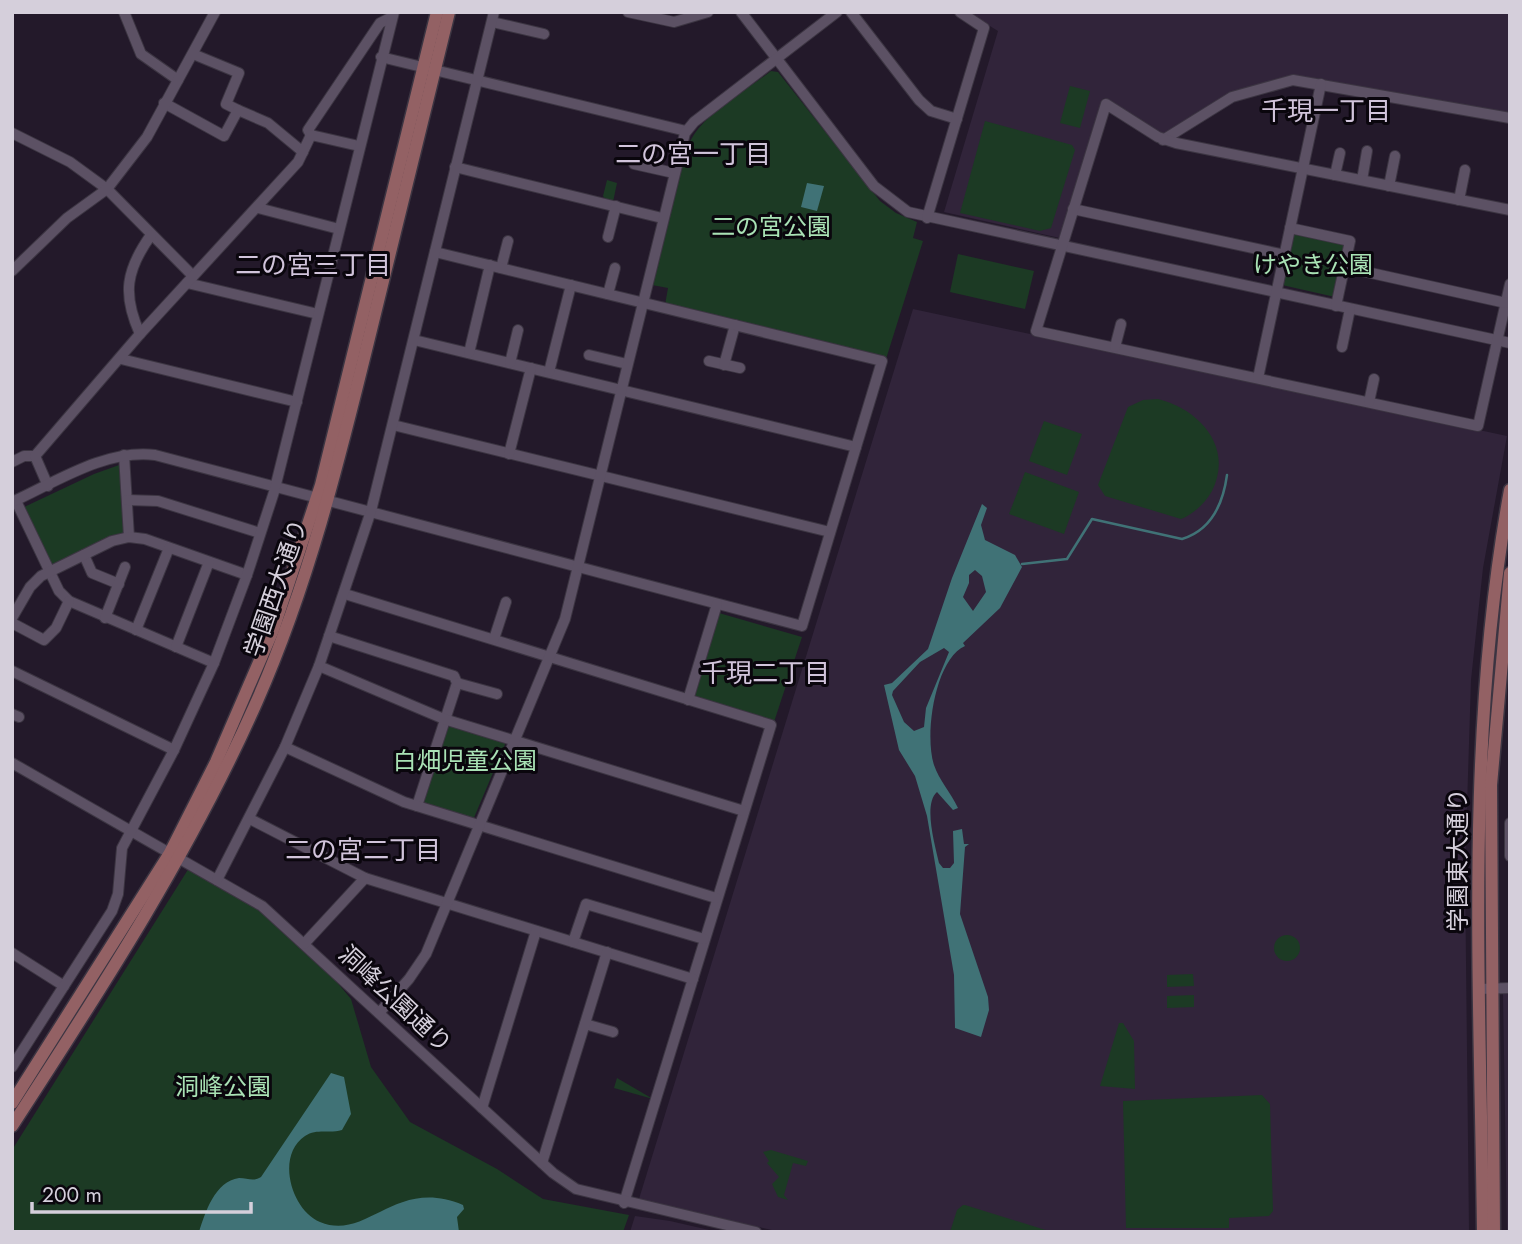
<svg xmlns="http://www.w3.org/2000/svg" width="1522" height="1244" font-family="Jost,'Noto Sans JP',sans-serif">
<style>
.built{fill:#31243a}
.green{fill:#1c3a24}
.water{fill:#407276;fill-rule:evenodd}
.lines{fill:none;stroke-linecap:round;stroke-linejoin:round}
.stream{stroke:#407276;stroke-width:2.5}
.minor-casing{stroke:#3c3542;stroke-width:12}
.major-casing{stroke:#3c3542;stroke-width:15}
.minor{stroke:#5c5164;stroke-width:10}
.major{stroke:#936164;stroke-width:12}
.labels{text-anchor:middle;stroke-width:6;stroke-linejoin:round;paint-order:stroke}
.park-label{font-size:24px;fill:#a9e2b5;stroke:#0a060d}
.street-label{font-size:24px;fill:#d5cfdb;stroke:#0a060d}
.neighbourhood-label{font-size:26px;fill:#d1c4db;stroke:#0a060d}
</style>
<rect width="100%" height="100%" fill="#23192a"/>
<g class="built">
<polygon points="967,12 1510,12 1510,113 1294,76 1231,93 1163,136 1104,98 1060,238 944,212 998,31"/>
<polygon points="913,309 1507,436 1483,568 1471,680 1465,870 1469,1232 780,1232 639,1199"/>
<polygon points="1510,993 1510,1232 1507,1232 1503,994"/>
<polygon points="635,1216 670,1221 718,1232 630,1232"/>
</g>
<g class="green">
<path d="M771 71 778 72 880 201 896 213 917 222 913 238 923 241 886 359 665 305 668 288 652 285C662 244 673 160 698 129 717 106 748 89 771 71Z"/>
<polygon points="1070,86 1090,91 1080,128 1060,123"/>
<polygon points="985,121 1072,145 1075,150 1051,228 1040,231 960,213"/>
<polygon points="607,180 617,183 613,202 606,200 603,196"/>
<polygon points="1296,233 1343,243 1345,247 1335,297 1282,285 1293,235"/>
<polygon points="958,254 1034,271 1025,309 950,292"/>
<path d="M1158 399C1199 409 1234 447 1212 491 1205 503 1194 514 1181 519L1105 496 1098 485 1128 407 1143 400Z"/>
<polygon points="1044,421 1082,434 1067,475 1029,461"/>
<polygon points="122,464 126,533 50,565 22,508 94,474"/>
<polygon points="1025,472 1079,492 1064,534 1009,514"/>
<polygon points="719,613 802,637 774,722 695,698 693,694"/>
<polygon points="448,724 506,742 473,820 423,805 421,801"/>
<polygon points="189,868 253,905 330,974 351,999 371,1067 410,1122 497,1169 543,1199 629,1215 623,1232 12,1232 12,1150"/>
<circle cx="1287" cy="948" r="13"/>
<polygon points="1193,974 1194,986 1167,987 1167,975"/>
<polygon points="1194,995 1194,1007 1167,1008 1167,996"/>
<polygon points="1119,1023 1123,1023 1134,1041 1135,1089 1100,1086"/>
<polygon points="617,1078 653,1099 614,1088"/>
<polygon points="1262,1095 1270,1104 1273,1211 1269,1216 1229,1218 1229,1228 1126,1228 1123,1101"/>
<polygon points="771,1150 808,1161 806,1166 793,1163 784,1195 788,1200 778,1197 772,1184 779,1177 767,1163 769,1161 763,1152"/>
<polygon points="963,1205 965,1205 1052,1232 950,1232 957,1210"/>
</g>
<g class="water">
<polygon points="807,183 824,186 817,211 801,207"/>
<path d="M982 504 987 508 981 525 985 540 1015 555 1022 567 1000 608 963 643 965 646C935 659 924 735 934 765 939 780 951 793 958 808L953 810 937 792C923 804 935 845 939 863L943 868H950L954 863 953 831 962 829 964 844H969L965 847 960 914 988 997 989 1010 981 1037 955 1028 954 975 927 816 915 776 899 750 884 685 892 683 928 649 952 578ZM975 570 982 576 986 592 973 611 963 597 969 583V575ZM944 648 949 652 926 708 924 727 914 731 904 722 892 695 893 691 920 662Z"/>
<path d="M331 1073 344 1077 351 1114 342 1130C330 1134 317 1128 305 1136 275 1156 292 1211 320 1222 367 1242 395 1176 463 1205L464 1209 457 1217 459 1232H199C205 1213 215 1181 239 1178 248 1178 253 1182 261 1177Z"/>
</g>
<g class="lines">
<path class="stream" d="M1022 564 1067 559 1092 519 1182 539C1212 530 1223 504 1227 475"/>
<defs>
<g id="minor">
<polyline points="124,12 141,54 178,80"/>
<polyline points="628,12 674,22 708,12"/>
<polyline points="741,12 874,186 908,212 1510,343"/>
<polyline points="851,12 919,100 931,111 957,119"/>
<polyline points="492,22 544,34"/>
<polyline points="193,54 239,73 226,104 238,110"/>
<polyline points="381,57 686,131"/>
<polyline points="164,103 224,136 238,110 268,123 303,152"/>
<polyline points="12,133 70,162 107,189 193,276"/>
<polyline points="311,135 308,130 380,23 390,18"/>
<polyline points="1163,140 1232,97 1293,80 1510,118"/>
<polyline points="634,164 674,173"/>
<polyline points="455,167 662,218"/>
<polyline points="1335,175 1340,153"/>
<polyline points="1362,180 1367,151"/>
<polyline points="1389,186 1395,156"/>
<polyline points="1459,200 1465,170"/>
<polyline points="258,208 339,229"/>
<polyline points="1073,209 1285,255"/>
<polyline points="1510,210 1176,143 1158,137 1106,104 1036,331 1478,426 1510,284"/>
<polyline points="927,218 984,28 960,12"/>
<polyline points="1290,228 1350,241 1336,306"/>
<polyline points="608,237 616,206"/>
<polyline points="1344,267 1506,303"/>
<polyline points="501,268 508,241"/>
<polyline points="12,271 67,218 107,189 147,137 215,12"/>
<polyline points="187,283 318,314"/>
<polyline points="608,294 615,268"/>
<path d="M140 334C122 294 126 270 151 235"/>
<polyline points="414,340 856,447"/>
<polyline points="1115,347 1121,324"/>
<polyline points="1342,347 1350,309"/>
<polyline points="469,353 490,265"/>
<polyline points="589,355 627,364"/>
<polyline points="121,359 297,402"/>
<polyline points="709,361 740,368"/>
<polyline points="510,363 518,330"/>
<polyline points="724,365 735,325"/>
<polyline points="549,372 571,285"/>
<polyline points="1258,378 1321,84"/>
<polyline points="1369,402 1374,379"/>
<polyline points="393,425 830,532"/>
<polyline points="509,454 531,368"/>
<polyline points="124,455 129,537"/>
<polyline points="12,462 24,456 35,456"/>
<polyline points="48,486 35,456 140,334 298,162 311,135 359,146"/>
<polyline points="127,500 158,501 260,533"/>
<polyline points="16,501 59,591 69,601 214,663"/>
<path d="M12 502C56 482 105 449 155 455L802 626 882 361 435 252"/>
<polyline points="84,555 92,573 119,584"/>
<polyline points="345,594 771,725 624,1203"/>
<polyline points="12,618 30,587 41,576 112,541 129,537 145,539 247,575"/>
<polyline points="105,618 125,567"/>
<polyline points="12,623 44,640 56,628 69,601"/>
<polyline points="136,630 169,548"/>
<polyline points="329,636 454,676 457,683 417,806"/>
<polyline points="494,639 506,602"/>
<polyline points="176,647 209,562"/>
<polyline points="319,666 444,719 744,811"/>
<polyline points="12,671 174,750"/>
<polyline points="457,683 497,694"/>
<polyline points="688,700 717,604"/>
<polyline points="12,714 19,717"/>
<polyline points="285,747 404,802 716,898"/>
<polyline points="12,763 262,906 553,1173 576,1189 756,1232"/>
<polyline points="250,819 365,878 693,979"/>
<polyline points="1510,823 1510,856"/>
<polyline points="217,880 285,747 319,666 371,511 494,12"/>
<polyline points="573,942 586,904 704,939"/>
<polyline points="304,944 365,878"/>
<polyline points="12,953 64,986"/>
<polyline points="1478,989 1510,988"/>
<polyline points="379,1013 409,979 426,954 565,619 685,133 694,122 837,12"/>
<polyline points="585,1024 613,1032"/>
<polyline points="12,1067 112,911 118,894 122,848 174,750 214,663 247,575 274,492 394,12"/>
<polyline points="482,1108 536,931"/>
<polyline points="542,1163 607,952"/>
</g>
<g id="major">
<polyline points="12,1103 170,853 216,762 273,630 321,485 437,12"/>
<path d="M12 1126C101 989 191 851 257 701 308 585 338 464 368 342 395 232 422 122 449 12"/>
<path d="M1483 1232C1480 984 1465 735 1510 490"/>
<polyline points="1494,1232 1491,785 1510,573"/>
</g>
</defs>
<use href="#minor" class="minor-casing"/>
<use href="#major" class="major-casing"/>
<use href="#minor" class="minor"/>
<use href="#major" class="major"/>
</g>
<g class="labels">
<g class="park-label">
<text x="771" y="235">二の宮公園</text>
<text x="1313" y="273">けやき公園</text>
<text x="465" y="769">白畑児童公園</text>
<text x="223" y="1095">洞峰公園</text>
</g>
<g class="street-label">
<text transform="translate(276 588) rotate(-71)" y="8">学園西大通り</text>
<text transform="translate(1458 860) rotate(-90)" y="8">学園東大通り</text>
<text transform="translate(395 999) rotate(43)" y="8">洞峰公園通り</text>
</g>
<g class="neighbourhood-label">
<text x="1326" y="120">千現一丁目</text>
<text x="693" y="163">二の宮一丁目</text>
<text x="313" y="274">二の宮三丁目</text>
<text x="765" y="682">千現二丁目</text>
<text x="363" y="859">二の宮二丁目</text>
</g>
</g>
<rect width="1522" height="1244" fill="none" stroke="#d5cfdb" stroke-width="28"/>
<path d="M32 1202v10h219v-10" fill="none" stroke="#d5cfdb" stroke-width="3.5"/>
<text x="42" y="1202" font-size="21" fill="#d5cfdb" stroke="#0a060d" stroke-width="5" paint-order="stroke">200 m</text>
</svg>
